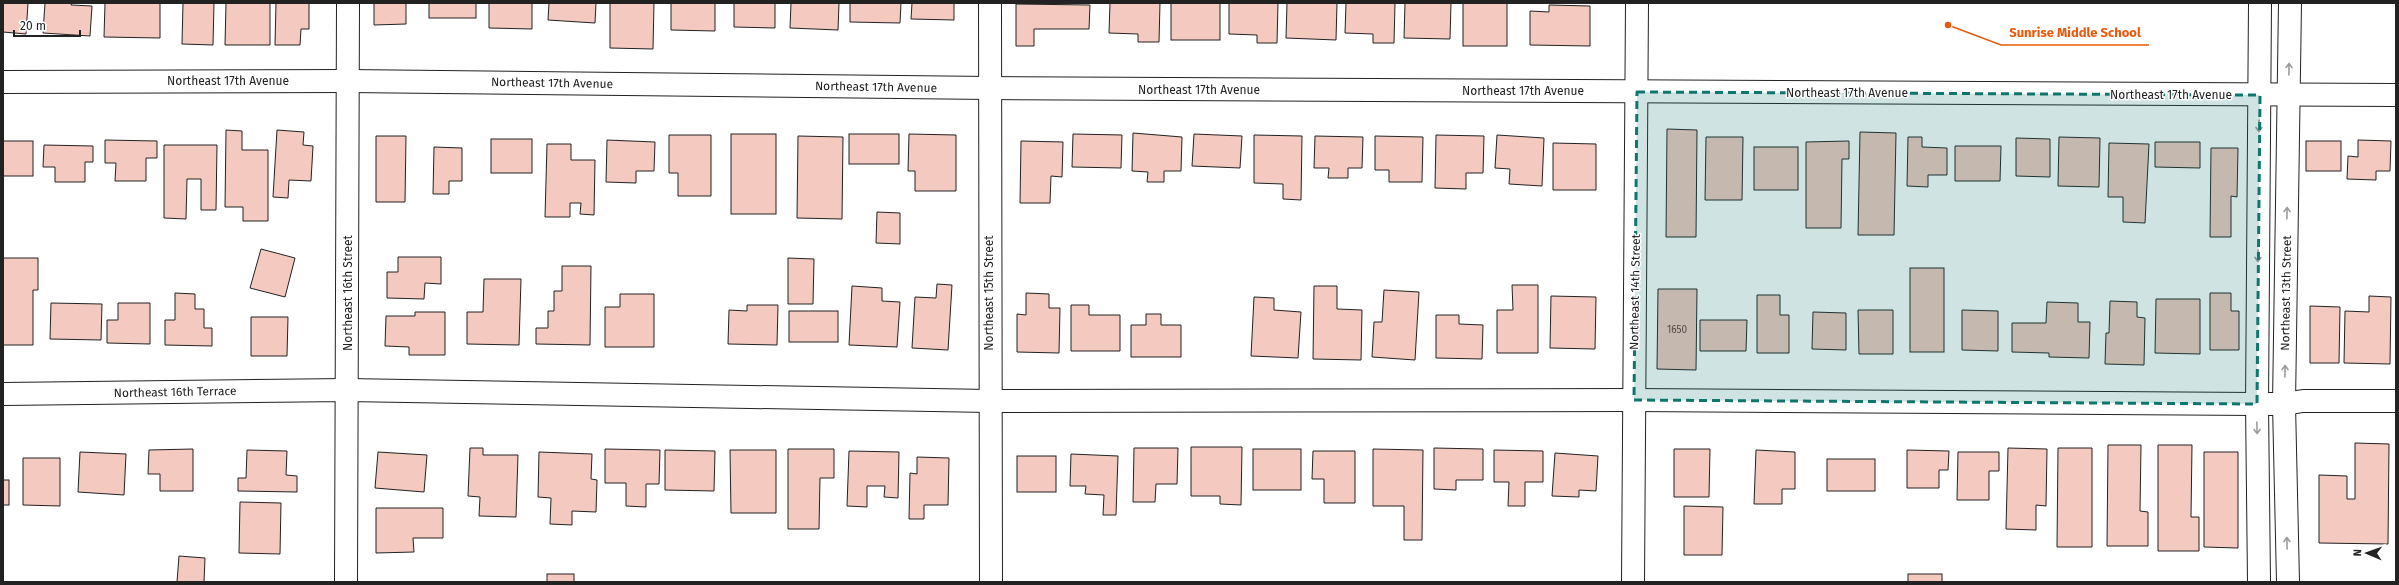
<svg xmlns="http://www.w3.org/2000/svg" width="2399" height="585" font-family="'Fira Sans',sans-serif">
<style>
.building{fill:#f3c9c0;stroke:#222}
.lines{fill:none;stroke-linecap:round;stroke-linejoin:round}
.minor-casing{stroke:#222;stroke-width:24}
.minor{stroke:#fff;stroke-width:22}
.oneway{stroke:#9c9c9c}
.marked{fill:#0f766e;fill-opacity:0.2;stroke:#0f766e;stroke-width:3;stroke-dasharray:8 5;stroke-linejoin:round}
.labels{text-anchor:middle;stroke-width:3;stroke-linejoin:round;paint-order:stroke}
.number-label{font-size:10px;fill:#564c4a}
.street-label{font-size:12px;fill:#222;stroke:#fff}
.leader{fill:none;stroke:#e8590c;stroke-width:1.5}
.callout-dot{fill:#e8590c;stroke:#fff;stroke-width:1.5}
.callout-label{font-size:13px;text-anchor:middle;font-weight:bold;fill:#e8590c;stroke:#fff;stroke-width:3;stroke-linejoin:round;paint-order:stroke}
</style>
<rect width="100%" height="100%" fill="#fff"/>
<g class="building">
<polygon points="3,3 28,3 26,34 3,32"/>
<polygon points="45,3 72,3 71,5 92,6 90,36 43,33"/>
<polygon points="105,3 160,3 160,38 104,37"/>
<polygon points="183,3 214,3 213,45 182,44"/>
<polygon points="226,3 270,3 270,45 225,45"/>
<polygon points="276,3 309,3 309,29 301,29 300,45 275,45"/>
<polygon points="374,3 406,3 406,24 374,25"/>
<rect x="429" y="3" width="47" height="15"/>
<polygon points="489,3 532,3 532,29 489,28"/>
<polygon points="549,3 596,3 595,23 548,20"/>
<polygon points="610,3 654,3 653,49 610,48"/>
<polygon points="671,3 715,3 715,31 671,30"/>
<polygon points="734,3 775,3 775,28 734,27"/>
<polygon points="791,3 839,3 838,30 790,28"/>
<polygon points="850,3 901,3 900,23 850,22"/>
<polygon points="912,3 954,3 954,20 911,19"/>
<polygon points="1110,3 1160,3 1159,42 1138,42 1138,34 1109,33"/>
<rect x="1171" y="3" width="49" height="37"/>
<polygon points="1229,3 1278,3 1277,43 1257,43 1257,35 1229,34"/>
<polygon points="1287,3 1337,3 1336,40 1286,38"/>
<polygon points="1346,3 1395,3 1394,43 1373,43 1373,34 1345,33"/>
<polygon points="1405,3 1451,3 1450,39 1404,38"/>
<rect x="1463" y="3" width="44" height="43"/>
<polygon points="1016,4 1090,5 1089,29 1034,29 1034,46 1016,46"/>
<polygon points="1549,5 1590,6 1590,46 1530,45 1530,11 1549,12"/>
<polygon points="1667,129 1697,130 1696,237 1666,237"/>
<polygon points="226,130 242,131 242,150 268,150 268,221 243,221 243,207 225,207"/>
<polygon points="277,130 304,132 303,145 313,146 311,181 289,180 288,198 273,197"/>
<polygon points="1860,132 1896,133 1894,235 1858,235"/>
<polygon points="1133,133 1182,137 1181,171 1164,171 1164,182 1147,182 1148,172 1132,171"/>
<rect x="731" y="134" width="45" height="80"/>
<rect x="849" y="134" width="50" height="30"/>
<polygon points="909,134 956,135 956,191 915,191 915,171 908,171"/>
<polygon points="1073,134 1122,135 1121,168 1072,167"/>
<polygon points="1194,134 1242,136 1240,168 1192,166"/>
<polygon points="669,135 711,135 711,196 678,196 678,173 669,173"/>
<polygon points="1254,135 1302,136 1301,200 1283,199 1283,184 1254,183"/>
<polygon points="1436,135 1484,136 1483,173 1466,173 1466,189 1435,188"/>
<polygon points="1497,135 1544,138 1542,186 1509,184 1510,169 1495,168"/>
<polygon points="376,136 406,136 405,202 376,202"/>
<polygon points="798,136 843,137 842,219 797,218"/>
<polygon points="1315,136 1363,137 1362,168 1348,168 1348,178 1328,178 1329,168 1314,168"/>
<polygon points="1375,136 1423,137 1422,182 1389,182 1389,170 1375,170"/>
<polygon points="1706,137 1743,137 1742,200 1705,200"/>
<polygon points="1908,137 1922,137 1922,147 1947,148 1947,175 1928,175 1928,187 1907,186"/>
<polygon points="2059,137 2100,138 2099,187 2058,186"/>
<polygon points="2016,138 2050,139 2050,177 2016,176"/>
<rect x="491" y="139" width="41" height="34"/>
<polygon points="105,140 157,141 157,158 146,158 146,181 115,181 116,163 105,163"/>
<polygon points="607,140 655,142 654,171 636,171 636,183 606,182"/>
<polygon points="2358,140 2391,141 2390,171 2376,171 2376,180 2347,179 2348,156 2358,157"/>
<rect x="3" y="141" width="30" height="35"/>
<polygon points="1021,141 1063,142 1062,177 1051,176 1050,203 1020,203"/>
<polygon points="1849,141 1849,159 1842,159 1841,228 1806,228 1806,142"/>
<rect x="2306" y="141" width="35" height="30"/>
<polygon points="2155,142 2200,142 2200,168 2155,167"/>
<polygon points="1553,143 1596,144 1596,190 1553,190"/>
<polygon points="2109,143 2149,144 2145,223 2123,222 2123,197 2108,197"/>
<polygon points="547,144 571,144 571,160 595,160 594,215 580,214 581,203 570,203 570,217 545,217"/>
<polygon points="44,145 93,146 93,162 85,162 85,182 55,182 55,167 43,167"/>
<polygon points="164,145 217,145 216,210 201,210 201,179 187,179 186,219 164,218"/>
<polygon points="1955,146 2001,146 2000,181 1955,181"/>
<polygon points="434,147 462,148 462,181 449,181 449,194 433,194"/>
<rect x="1754" y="147" width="44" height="43"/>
<polygon points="2211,148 2238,148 2237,197 2231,196 2231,237 2210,237"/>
<polygon points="877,212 900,213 900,244 876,243"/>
<polygon points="261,249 295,258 285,297 250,288"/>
<polygon points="398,257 441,257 441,284 425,283 424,299 387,298 387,272 398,272"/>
<polygon points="3,258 38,258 38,290 33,290 33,345 3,345"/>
<polygon points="788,258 814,259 813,304 788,304"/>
<polygon points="562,266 591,266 590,345 536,344 536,328 548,328 548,311 554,311 554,291 562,291"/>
<rect x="1910" y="268" width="34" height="84"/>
<polygon points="484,279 521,279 519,345 467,344 467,312 483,312"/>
<polygon points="937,284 952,285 948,350 912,348 915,297 936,298"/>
<polygon points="1512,285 1538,285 1538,353 1497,353 1497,310 1513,310"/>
<polygon points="852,286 882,288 882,301 900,302 897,347 849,345"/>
<polygon points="1314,286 1337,286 1337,309 1362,310 1361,360 1313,359"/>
<polygon points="1658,289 1697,289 1696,370 1657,369"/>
<polygon points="1384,290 1419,292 1415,360 1372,357 1374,322 1382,322"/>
<polygon points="175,293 195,294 195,309 204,309 204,328 212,328 212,346 165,345 165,320 175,320"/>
<polygon points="1026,293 1049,294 1049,308 1060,308 1059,353 1017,352 1017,314 1026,315"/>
<polygon points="2210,293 2231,293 2231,311 2239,311 2239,350 2210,350"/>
<polygon points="620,294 654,294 654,347 605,347 605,307 620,307"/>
<polygon points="1757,295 1780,295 1780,315 1789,315 1789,353 1757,353"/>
<polygon points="1551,296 1596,297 1595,349 1550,348"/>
<polygon points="2369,296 2391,297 2390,364 2344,363 2345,311 2369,312"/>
<polygon points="1254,297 1274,298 1274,310 1301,312 1298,358 1251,356"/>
<polygon points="2156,299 2200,299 2200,354 2155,353"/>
<polygon points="2110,301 2137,302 2137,317 2145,318 2144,365 2105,364 2106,333 2109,333"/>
<polygon points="2047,302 2078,303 2078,322 2090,322 2089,358 2049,357 2049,353 2012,352 2012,323 2046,323"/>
<polygon points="51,303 102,304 101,340 50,339"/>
<polygon points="118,303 150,303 150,344 107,343 107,320 118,320"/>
<polygon points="747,305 778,305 777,345 728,344 729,310 747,311"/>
<polygon points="1071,305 1089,305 1089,315 1120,315 1120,351 1071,351"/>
<polygon points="2310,306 2340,307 2339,363 2310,363"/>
<polygon points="1858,310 1893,310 1893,354 1859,354"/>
<polygon points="1962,310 1998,311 1998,351 1962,350"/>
<rect x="789" y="311" width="49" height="31"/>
<polygon points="415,312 445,312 445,355 409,355 409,347 385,346 386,316 415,316"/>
<polygon points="1813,312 1846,313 1846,350 1812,349"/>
<polygon points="1146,314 1161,314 1161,325 1181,325 1181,357 1131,357 1131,325 1146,325"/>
<polygon points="1436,315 1459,315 1459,324 1483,325 1482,359 1436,358"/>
<polygon points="251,317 288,317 287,356 251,356"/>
<polygon points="1700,320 1747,320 1746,351 1700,351"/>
<polygon points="2355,443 2389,444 2388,544 2319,543 2319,475 2347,476 2347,499 2355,499"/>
<polygon points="2108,445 2141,445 2140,511 2148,512 2148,546 2107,546"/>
<polygon points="2158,445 2192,445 2191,517 2199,517 2199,551 2158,551"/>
<polygon points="1191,447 1242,447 1241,505 1220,504 1220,496 1191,496"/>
<polygon points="470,448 483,448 483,455 518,455 516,517 479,516 480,497 468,496"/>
<polygon points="1134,448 1178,448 1177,484 1156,484 1155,502 1133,502"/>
<polygon points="1434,448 1483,449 1483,480 1456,480 1456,490 1434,489"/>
<polygon points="2008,448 2047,449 2046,506 2036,505 2036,530 2006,529"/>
<polygon points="2058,448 2092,448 2092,547 2057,547"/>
<polygon points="193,449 193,491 160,491 160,474 148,474 149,450"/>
<polygon points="605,449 660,450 659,484 646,484 646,507 626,506 626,483 605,483"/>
<polygon points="788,449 834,449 834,478 820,478 819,529 788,529"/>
<rect x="1253" y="449" width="48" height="41"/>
<polygon points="1373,449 1423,450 1422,540 1404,540 1404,506 1373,506"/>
<polygon points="1674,449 1710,449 1709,497 1674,497"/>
<polygon points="247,450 287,451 286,475 297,476 297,492 238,491 238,478 246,478"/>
<polygon points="665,450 715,451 714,491 665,490"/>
<polygon points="730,450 776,450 776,513 731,513"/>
<polygon points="1494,450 1543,451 1543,482 1525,482 1525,506 1508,506 1509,482 1494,482"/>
<polygon points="1756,450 1795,452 1795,489 1782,489 1782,504 1754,504"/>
<polygon points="1907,450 1949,451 1948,470 1939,470 1939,488 1907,488"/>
<polygon points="849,451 899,452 898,498 884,497 885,486 867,486 867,507 847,506"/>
<polygon points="1313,451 1355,451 1355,503 1324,503 1324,479 1312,479"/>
<polygon points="80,452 126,454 124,495 78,492"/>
<polygon points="378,452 427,455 424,492 375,488"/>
<polygon points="539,452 592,454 591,479 597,480 596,512 572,511 572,525 550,524 551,498 538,497"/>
<polygon points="1958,452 1999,452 1999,471 1989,471 1989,500 1957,500"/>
<polygon points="2204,452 2238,452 2238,548 2204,547"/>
<polygon points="1555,453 1598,456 1596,491 1579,490 1579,497 1552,496"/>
<polygon points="1071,454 1118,456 1116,515 1103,515 1104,495 1085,494 1086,486 1070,486"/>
<rect x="1017" y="456" width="39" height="36"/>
<polygon points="917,457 949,458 948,505 924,505 924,519 909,519 910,473 917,474"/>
<polygon points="23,458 60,458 60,506 23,505"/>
<rect x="1827" y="459" width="48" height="32"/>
<rect x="3" y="480" width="6" height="25"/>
<polygon points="240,502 281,503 280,554 239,553"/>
<polygon points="1684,506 1723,507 1722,555 1684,555"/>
<polygon points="376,508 443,508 443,538 413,538 414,552 376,553"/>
<polygon points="179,556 205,558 204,582 177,582"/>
<rect x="547" y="574" width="27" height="8"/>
<rect x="1908" y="574" width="34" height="8"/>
</g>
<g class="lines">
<defs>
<g id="minor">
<polyline points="990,3 991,582"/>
<polyline points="3,82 348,81 990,88 2396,95"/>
<polyline points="3,394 347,390 989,401 1634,400 2257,404 2284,404 2303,401 2396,401"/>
<polyline points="346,582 348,3"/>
<polyline points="1633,582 1637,3"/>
<polyline points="2259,582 2257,404 2260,3"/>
<polyline points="2288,582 2284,404 2290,3"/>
</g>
</defs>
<use href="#minor" class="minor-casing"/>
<use href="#minor" class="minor"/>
</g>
<defs><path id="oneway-shaft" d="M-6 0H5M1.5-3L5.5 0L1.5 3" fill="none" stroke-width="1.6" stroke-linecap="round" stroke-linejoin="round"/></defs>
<g class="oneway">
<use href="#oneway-shaft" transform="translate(2289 69) rotate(-89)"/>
<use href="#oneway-shaft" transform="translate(2259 126) rotate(91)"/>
<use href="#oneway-shaft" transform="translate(2287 213) rotate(-89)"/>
<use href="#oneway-shaft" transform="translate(2258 256) rotate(91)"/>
<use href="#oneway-shaft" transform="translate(2285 371) rotate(-89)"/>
<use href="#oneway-shaft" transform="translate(2257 428) rotate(89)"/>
<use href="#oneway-shaft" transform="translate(2287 543) rotate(-91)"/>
</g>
<path class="marked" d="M1637 92 2260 95 2257 404 1634 400Z"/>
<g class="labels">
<g class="number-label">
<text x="1677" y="333">1650</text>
</g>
<g class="street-label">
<text x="228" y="85">Northeast 17th Avenue</text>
<text transform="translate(552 83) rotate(1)" y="4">Northeast 17th Avenue</text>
<text transform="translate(876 87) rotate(1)" y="4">Northeast 17th Avenue</text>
<text x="1199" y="94">Northeast 17th Avenue</text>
<text x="1523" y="95">Northeast 17th Avenue</text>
<text x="1847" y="97">Northeast 17th Avenue</text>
<text x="2171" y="99">Northeast 17th Avenue</text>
<text transform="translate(1635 292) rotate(-89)" y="4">Northeast 14th Street</text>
<text transform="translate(348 293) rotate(-90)" y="4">Northeast 16th Street</text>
<text transform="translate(989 293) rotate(-90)" y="4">Northeast 15th Street</text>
<text transform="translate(2286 293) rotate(-89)" y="4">Northeast 13th Street</text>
<text transform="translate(175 392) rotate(-1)" y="4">Northeast 16th Terrace</text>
</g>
</g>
<path class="leader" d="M1948 25L2001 45H2149"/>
<circle class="callout-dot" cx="1948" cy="25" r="4"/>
<g class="callout-label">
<text x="2075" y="37">Sunrise Middle School</text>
</g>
<rect width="2399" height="585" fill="none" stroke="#222222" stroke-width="8"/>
<g transform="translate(2367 553) rotate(272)" stroke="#ffffff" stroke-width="3" paint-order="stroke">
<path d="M0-3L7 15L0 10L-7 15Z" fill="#222222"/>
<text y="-6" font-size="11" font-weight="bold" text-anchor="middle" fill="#222222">N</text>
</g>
<path d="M14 30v6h66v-6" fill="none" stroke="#222222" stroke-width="2"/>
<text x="20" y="30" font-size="12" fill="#222222" stroke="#ffffff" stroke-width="3" paint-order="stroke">20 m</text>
</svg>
